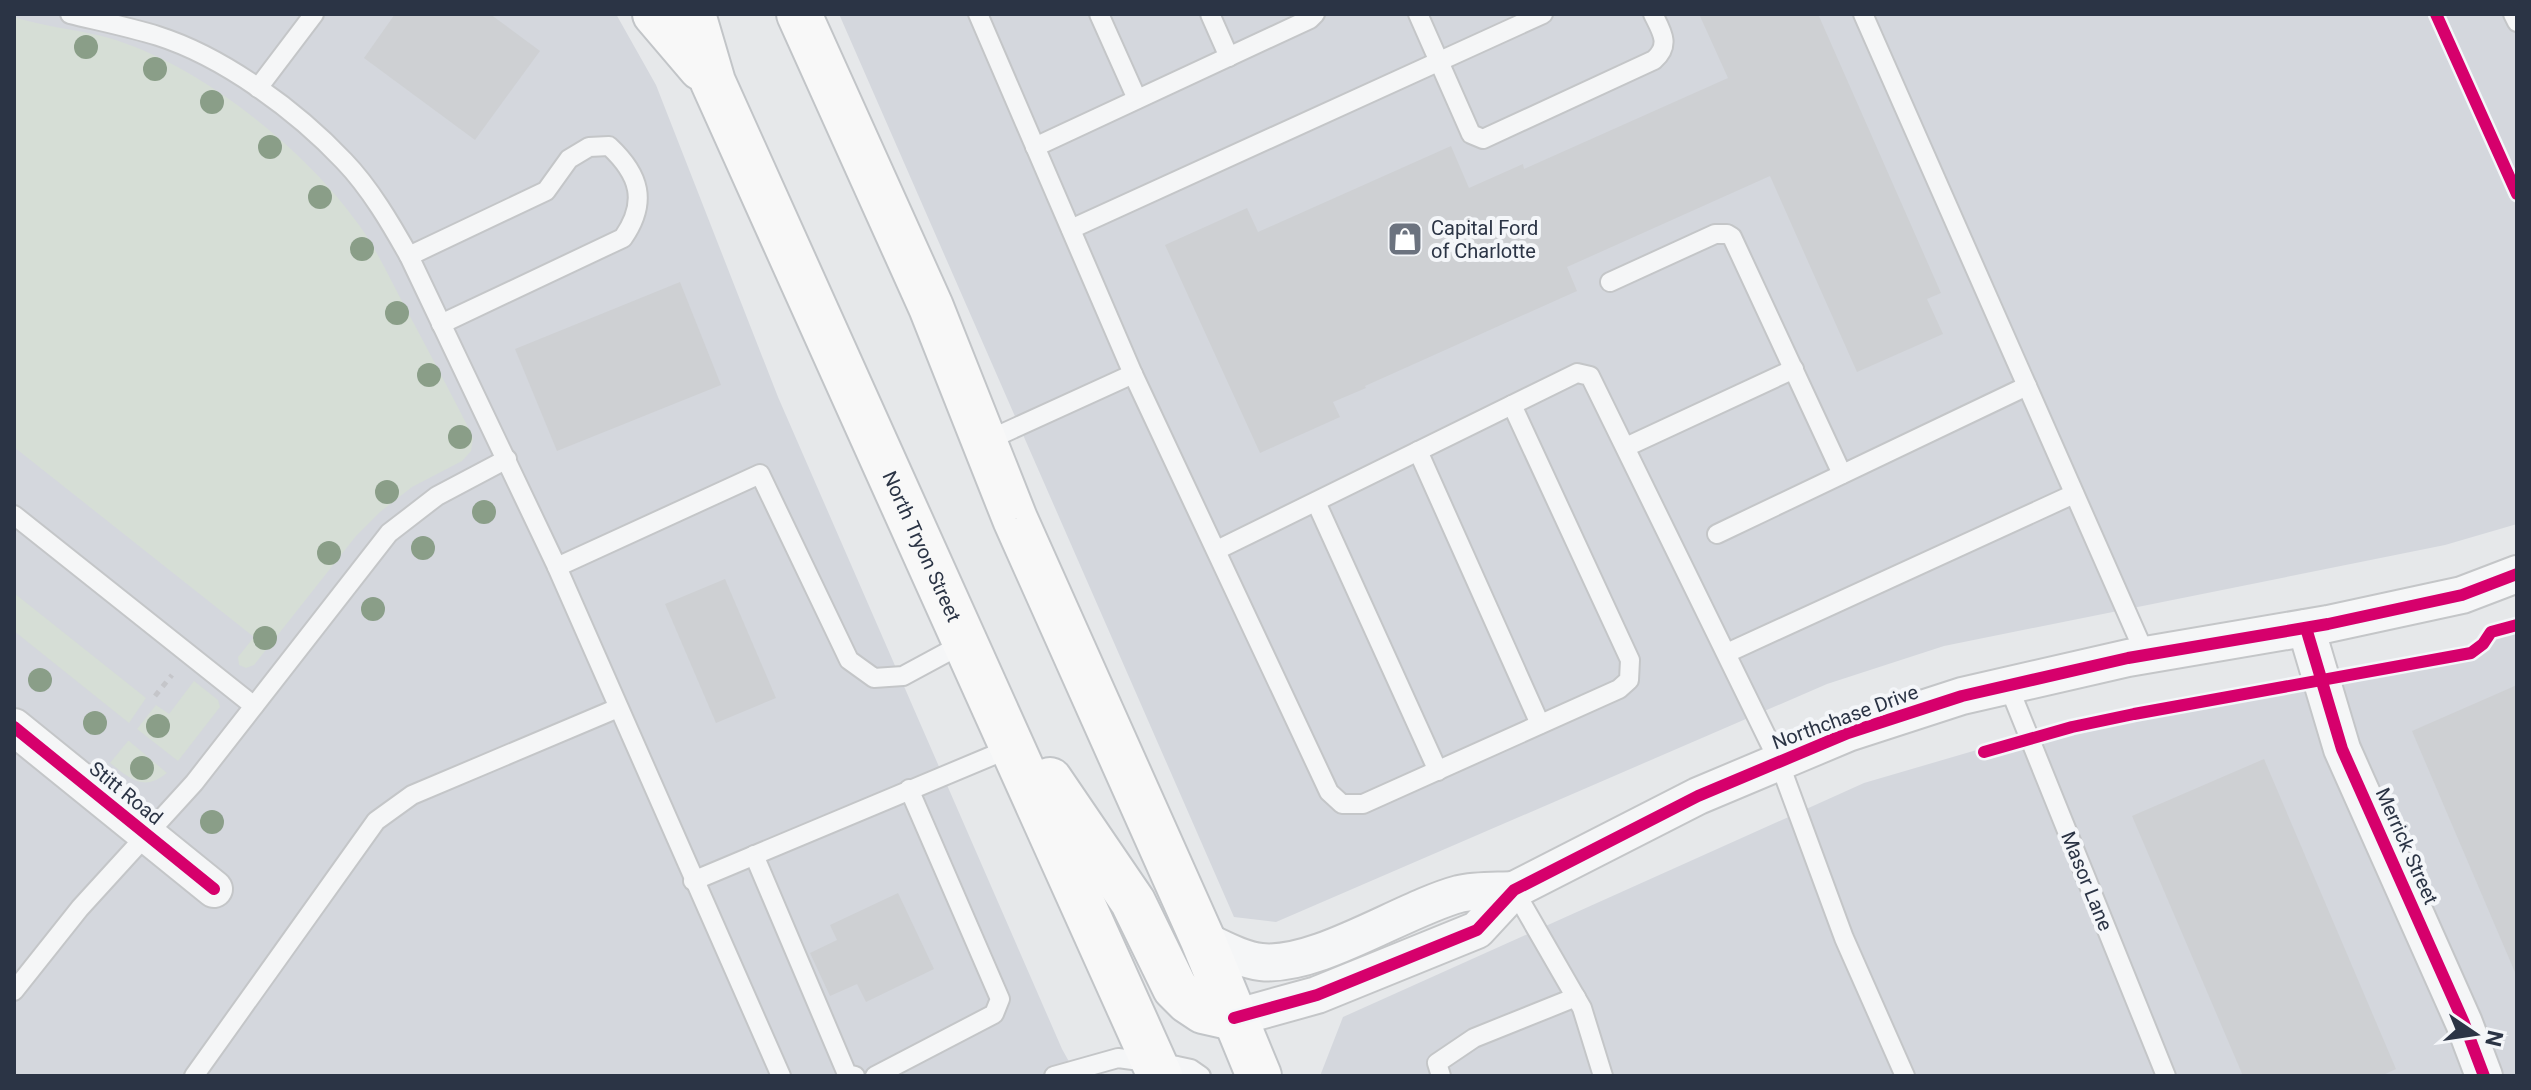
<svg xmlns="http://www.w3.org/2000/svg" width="2531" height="1090" font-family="Roboto,sans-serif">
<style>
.built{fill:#d4d7dd}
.green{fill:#d6ded6}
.building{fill:#ced0d3}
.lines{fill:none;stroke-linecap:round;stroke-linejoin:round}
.service-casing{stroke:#c4c6c8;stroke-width:22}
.minor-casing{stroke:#c4c6c8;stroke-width:40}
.primary-casing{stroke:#c2c5c8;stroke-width:48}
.path{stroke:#c5c6ca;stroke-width:5;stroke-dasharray:6 6;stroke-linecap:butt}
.service{stroke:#f5f6f7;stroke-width:18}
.minor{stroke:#f5f6f7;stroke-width:36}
.primary{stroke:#f8f8f8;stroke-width:44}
.cycleway-casing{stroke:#f4f6f9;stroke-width:17}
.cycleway{stroke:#d6006c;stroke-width:12}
.tree{fill:#8a9e88}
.labels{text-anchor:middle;stroke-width:8;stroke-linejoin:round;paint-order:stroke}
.poi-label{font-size:20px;fill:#2b3445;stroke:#f4f6f9;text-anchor:start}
.street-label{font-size:20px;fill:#2b3445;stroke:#f4f6f9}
</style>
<rect width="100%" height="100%" fill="#e6e8ea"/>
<g class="built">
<polygon points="14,14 616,14 656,85 778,397 1062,1049 1077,1076 14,1076"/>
<polygon points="839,14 2517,14 2517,524 2445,545 1944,646 1827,684 1276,922 1234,917"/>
<polygon points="2517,630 2517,1076 1320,1076 1343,1017 1864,783 2086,718 2446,652"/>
</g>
<g class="green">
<path d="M14 17C51 29 91 30 127 44 212 75 307 152 359 225 377 250 390 279 404 305 426 346 448 388 469 429L473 439 471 451 462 461 412 487 380 512 356 536 254 665 246 668 239 665 238 657 254 637 14 447Z"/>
<polygon points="14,593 146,698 129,723 14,631"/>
<polygon points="194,681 218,700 220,707 178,761 137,729 156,705 169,714"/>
<path d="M128 741H129L167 773C143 792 131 779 110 763Z"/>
</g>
<g class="building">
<polygon points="395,14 490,14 540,51 475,140 364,58"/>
<polygon points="1699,14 1818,14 1941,293 1927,299 1943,334 1857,372 1770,176 1567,267 1577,291 1365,386 1366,388 1333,402 1340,417 1260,453 1165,245 1247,208 1258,232 1451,146 1469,188 1523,164 1524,169 1728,78"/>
<polygon points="680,282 721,385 557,451 515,349"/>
<polygon points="725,579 776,698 716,723 665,604"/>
<polygon points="2517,685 2517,977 2412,731"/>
<polygon points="2264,759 2396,1069 2381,1076 2243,1076 2132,816"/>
<polygon points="898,893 934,969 866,1002 857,984 830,996 810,953 837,940 830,925"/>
</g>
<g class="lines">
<defs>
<g id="service">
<path d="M70 14C99 21 129 27 158 36 224 57 297 111 344 161 370 188 391 224 409 256L557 567 781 1076"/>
<polyline points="978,14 1133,374 1329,792 1342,804 1363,804 1619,689 1629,680 1630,660 1512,405"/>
<polyline points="1099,14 1137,99"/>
<polyline points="1210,14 1229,57"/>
<path d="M1418 14 1471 134 1483 139 1654 60C1671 45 1662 32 1653 14"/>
<polyline points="1863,14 2146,656"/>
<polyline points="2513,14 2517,22"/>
<polyline points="258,88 314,14"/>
<polyline points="1035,147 1310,19 1315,14"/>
<polyline points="1071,229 1543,14"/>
<path d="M409 256 546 191 569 159 589 147 609 146C640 175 648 202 623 238L441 324"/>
<polyline points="1610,282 1715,234 1727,234 1732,237 1842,474"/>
<polyline points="984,442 1133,374"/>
<polyline points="1626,447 1794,369"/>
<polyline points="1418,451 1540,724"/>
<polyline points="1316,502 1438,771"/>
<polyline points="14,515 254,706"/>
<polyline points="1717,534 2027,386"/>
<polyline points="1217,550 1577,373 1590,376 1779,762 1844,938 1905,1076"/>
<polyline points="557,567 760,474 849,660 874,678 903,676 966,642"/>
<polyline points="1727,653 2074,494"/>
<polyline points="2008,685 2166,1076"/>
<polyline points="754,855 847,1074 855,1076"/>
<polyline points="693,881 1013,747"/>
<polyline points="1514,890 1582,1008 1603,1076"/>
<polyline points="14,991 80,908 194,783 389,533 437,496 507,459"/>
<polyline points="194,1076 376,821 412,795 618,708"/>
<polyline points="875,1076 994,1014 1000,999 909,789"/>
<polyline points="1054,1076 1118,1058 1177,1066 1191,1069 1201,1076"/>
<polyline points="1441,1076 1437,1063 1474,1038 1576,997"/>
</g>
<g id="minor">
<polyline points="2306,628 2342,749 2464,1023 2484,1076"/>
<polyline points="14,727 214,889"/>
<path d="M1203 940C1221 948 1241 960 1261 962 1317 968 1403 909 1459 894 1476 890 1497 891 1514 890"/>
<polyline points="1234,1018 1317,995 1477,930 1514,890 1698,796 1848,733 1962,696 2128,658 2328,624 2462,595 2517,574"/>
</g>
<g id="primary">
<polyline points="655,14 701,68"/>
<path id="s1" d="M693 14 713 82 1160 1076"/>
<polyline points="799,14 931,307 1015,519 1203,940 1259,1076"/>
<polyline points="1050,780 1133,902 1175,988 1188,1001 1203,1011 1234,1018"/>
</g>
</defs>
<use href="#service" class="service-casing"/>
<use href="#minor" class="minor-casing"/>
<use href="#primary" class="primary-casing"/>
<polyline class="path" points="155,696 172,675"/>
<use href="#service" class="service"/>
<use href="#minor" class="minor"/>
<use href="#primary" class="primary"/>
<defs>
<g id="cycleway">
<polyline points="2436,14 2517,194"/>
<polyline points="2306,628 2342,749 2464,1023 2484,1076"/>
<polyline points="14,727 214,889"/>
<polyline points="1984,752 2072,727 2134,714 2471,653 2483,644 2491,632 2517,625"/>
<polyline points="1234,1018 1317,995 1477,930 1514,890 1698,796 1848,733 1962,696 2128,658 2328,624 2462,595 2517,574"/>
</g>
</defs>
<use href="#cycleway" class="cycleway-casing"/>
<use href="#cycleway" class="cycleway"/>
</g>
<g class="tree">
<circle cx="86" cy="47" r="12"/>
<circle cx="155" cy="69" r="12"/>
<circle cx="212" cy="102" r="12"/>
<circle cx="270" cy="147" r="12"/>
<circle cx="320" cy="197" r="12"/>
<circle cx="362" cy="249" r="12"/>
<circle cx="397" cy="313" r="12"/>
<circle cx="429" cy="375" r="12"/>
<circle cx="460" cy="437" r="12"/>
<circle cx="387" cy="492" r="12"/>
<circle cx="484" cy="512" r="12"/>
<circle cx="423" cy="548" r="12"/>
<circle cx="329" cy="553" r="12"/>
<circle cx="373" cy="609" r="12"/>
<circle cx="265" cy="638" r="12"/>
<circle cx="40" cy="680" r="12"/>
<circle cx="95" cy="723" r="12"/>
<circle cx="158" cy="726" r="12"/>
<circle cx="142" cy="768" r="12"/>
<circle cx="212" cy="822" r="12"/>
</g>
<defs>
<symbol id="shop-square" viewBox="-11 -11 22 22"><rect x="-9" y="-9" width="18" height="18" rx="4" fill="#6c737f" stroke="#f4f6f9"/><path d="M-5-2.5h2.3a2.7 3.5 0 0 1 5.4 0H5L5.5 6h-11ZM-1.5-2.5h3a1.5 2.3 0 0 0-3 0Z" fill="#fff"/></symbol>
</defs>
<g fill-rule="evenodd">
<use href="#shop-square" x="1385" y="219" width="40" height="40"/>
</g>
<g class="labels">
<g class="poi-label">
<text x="1431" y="235">Capital Ford<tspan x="1431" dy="23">of Charlotte</tspan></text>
</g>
<g class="street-label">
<text dy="7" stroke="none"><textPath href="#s1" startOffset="580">North Tryon Street</textPath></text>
<text transform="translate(1845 717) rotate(-20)" y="7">Northchase Drive</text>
<text transform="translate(126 793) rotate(39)" y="7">Stitt Road</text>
<text transform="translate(2407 846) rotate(66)" y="7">Merrick Street</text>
<text transform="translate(2087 881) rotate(68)" y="7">Masor Lane</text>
</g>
</g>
<rect width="2531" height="1090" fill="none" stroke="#2b3445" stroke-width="32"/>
<g transform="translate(2475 1034) rotate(103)" stroke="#f4f6f9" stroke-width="6" paint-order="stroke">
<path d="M0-6L14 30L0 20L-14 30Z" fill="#2b3445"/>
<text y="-12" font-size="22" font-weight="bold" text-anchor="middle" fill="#2b3445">N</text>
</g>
</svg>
